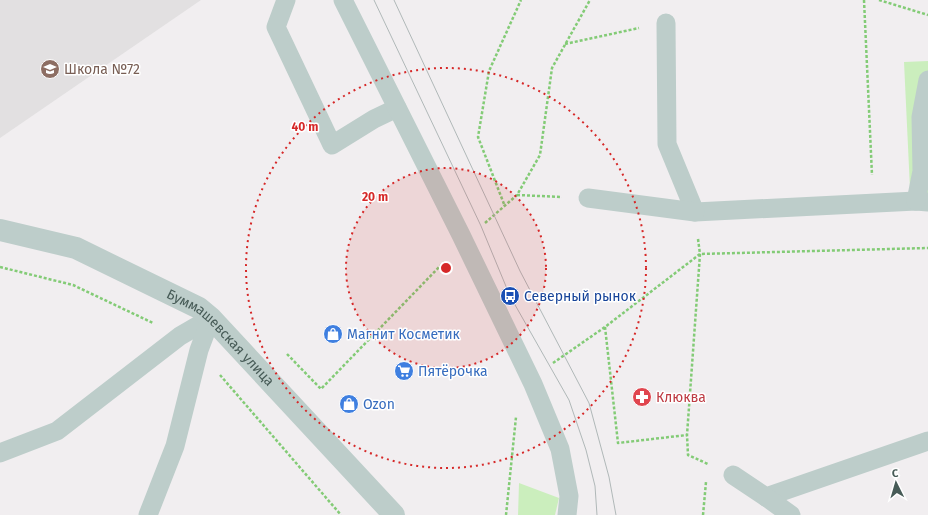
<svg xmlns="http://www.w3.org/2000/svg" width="928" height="515" font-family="'Fira Sans',sans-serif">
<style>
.education{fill:#e2e0e1}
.green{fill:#cbeebd}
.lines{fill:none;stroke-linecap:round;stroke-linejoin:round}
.path{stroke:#83cb76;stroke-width:2.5;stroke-dasharray:3 2;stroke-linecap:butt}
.lane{stroke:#bdcdca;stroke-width:19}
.street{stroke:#bdcdca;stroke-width:22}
.tram{stroke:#b0b8b8;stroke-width:1}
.ring{fill:none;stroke:#d62828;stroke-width:2;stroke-dasharray:2 4}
.labels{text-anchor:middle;stroke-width:3;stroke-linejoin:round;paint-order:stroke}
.education-label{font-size:14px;fill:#785e54;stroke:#fff;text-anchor:start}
.transit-label{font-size:14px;fill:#164399;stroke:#fff;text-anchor:start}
.shop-label{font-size:14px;fill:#366cbe;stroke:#fff;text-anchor:start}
.street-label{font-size:14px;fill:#475b57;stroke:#fff}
.health-label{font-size:14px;fill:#be3a42;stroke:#fff;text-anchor:start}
.centre{fill:#d62828;stroke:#fff;stroke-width:2}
.ring-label{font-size:12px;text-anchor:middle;font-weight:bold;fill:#d62828;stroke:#fff;stroke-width:3;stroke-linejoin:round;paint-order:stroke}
</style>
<rect width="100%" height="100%" fill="#f1eef0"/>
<polygon class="education" points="0,0 201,0 0,138"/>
<g class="green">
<polygon points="928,61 928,209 911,210 904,62"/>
<polygon points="519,483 559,498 555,515 518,515"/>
</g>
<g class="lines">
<g class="path">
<polyline points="864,0 872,175"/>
<polyline points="879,0 928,15"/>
<polyline points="565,44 639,28"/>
<polyline points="517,195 562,197"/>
<polyline points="504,204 478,137 489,71 521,0"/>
<polyline points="485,223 517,195 540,155 552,68 590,0"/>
<polyline points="698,239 700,254 687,435 688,455 708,464"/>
<polyline points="0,267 73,285 153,323"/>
<polyline points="605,327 618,443 687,435"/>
<polyline points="287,354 321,389 444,262"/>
<polyline points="553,363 605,327 700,254 928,248"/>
<polyline points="220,375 341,515"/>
<polyline points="506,515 516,417"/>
<polyline points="703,515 706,482"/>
</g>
<g class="lane">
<polyline points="286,0 276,27 332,145 374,119 397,108"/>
<polyline points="343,0 461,235 533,384 560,449 569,496 567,515"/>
<polyline points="666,23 667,144 695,212 916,201 928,202"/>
<polyline points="588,198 695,212"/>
<polyline points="916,201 922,171 921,117 928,80"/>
<polyline points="0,453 57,431 180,336 211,318"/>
<polyline points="733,475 766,497 928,441"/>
<polyline points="766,497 791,515"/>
<polyline points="148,515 175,446 199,350 211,318"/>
</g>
<path class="street" id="s1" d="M0 230 76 248 199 308 211 318 394 515"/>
<g class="tram">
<polyline points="374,0 481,226 510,296 569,400 586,450 595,486 597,515"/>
<polyline points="394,0 520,271 589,403 609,477 616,515"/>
</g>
</g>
<circle cx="446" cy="268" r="100" fill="#d62828" fill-opacity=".12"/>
<g class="ring">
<circle cx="446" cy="268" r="100"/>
<circle cx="446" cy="268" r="200"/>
</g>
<defs>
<symbol id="school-disc" viewBox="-11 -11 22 22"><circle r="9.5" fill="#8d6e63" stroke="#fff"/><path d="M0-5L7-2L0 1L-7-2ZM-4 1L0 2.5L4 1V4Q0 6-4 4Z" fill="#fff"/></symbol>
<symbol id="bus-disc" viewBox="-11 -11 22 22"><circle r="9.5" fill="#1a4fb4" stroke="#fff"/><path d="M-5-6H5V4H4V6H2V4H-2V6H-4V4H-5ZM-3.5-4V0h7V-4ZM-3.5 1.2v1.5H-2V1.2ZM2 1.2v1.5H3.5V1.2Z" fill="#fff"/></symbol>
<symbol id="shop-disc" viewBox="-11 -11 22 22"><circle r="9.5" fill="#3f7fe0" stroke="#fff"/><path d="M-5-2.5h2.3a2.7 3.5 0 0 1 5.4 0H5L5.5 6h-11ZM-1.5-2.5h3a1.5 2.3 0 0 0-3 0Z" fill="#fff"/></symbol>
<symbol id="supermarket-disc" viewBox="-11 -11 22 22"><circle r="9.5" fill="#3f7fe0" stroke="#fff"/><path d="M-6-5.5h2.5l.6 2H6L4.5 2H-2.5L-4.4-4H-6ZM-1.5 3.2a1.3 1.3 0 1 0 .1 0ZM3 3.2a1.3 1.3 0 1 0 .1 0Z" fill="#fff"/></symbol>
<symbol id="pharmacy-disc" viewBox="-11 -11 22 22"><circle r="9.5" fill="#e0444e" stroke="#fff"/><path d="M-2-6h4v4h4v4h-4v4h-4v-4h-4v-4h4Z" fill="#fff"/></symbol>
</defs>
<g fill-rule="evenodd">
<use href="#school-disc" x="39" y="58" width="22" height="22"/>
<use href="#bus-disc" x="499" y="285" width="22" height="22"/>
<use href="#shop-disc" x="322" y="323" width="22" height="22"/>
<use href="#supermarket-disc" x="393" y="360" width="22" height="22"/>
<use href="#pharmacy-disc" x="631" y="386" width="22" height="22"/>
<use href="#shop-disc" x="338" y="393" width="22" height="22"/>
</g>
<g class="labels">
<g class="education-label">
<text x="64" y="74">Школа №72</text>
</g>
<g class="transit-label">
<text x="524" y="301">Северный рынок</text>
</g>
<g class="shop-label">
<text x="347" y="339">Магнит Косметик</text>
<text x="418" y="376">Пятёрочка</text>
<text x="363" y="409">Ozon</text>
</g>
<g class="street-label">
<text dy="5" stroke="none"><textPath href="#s1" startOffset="250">Буммашевская улица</textPath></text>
</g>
<g class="health-label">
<text x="656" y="402">Клюква</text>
</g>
</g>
<circle cx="446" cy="268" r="6" class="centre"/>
<g class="ring-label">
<text x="305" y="131">40 m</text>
<text x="375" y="201">20 m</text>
</g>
<g transform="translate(896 483) rotate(355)" stroke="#ffffff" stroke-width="3" paint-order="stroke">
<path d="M0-3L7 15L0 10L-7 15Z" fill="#475b57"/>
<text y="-6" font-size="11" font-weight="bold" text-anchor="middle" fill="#475b57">С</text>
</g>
</svg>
